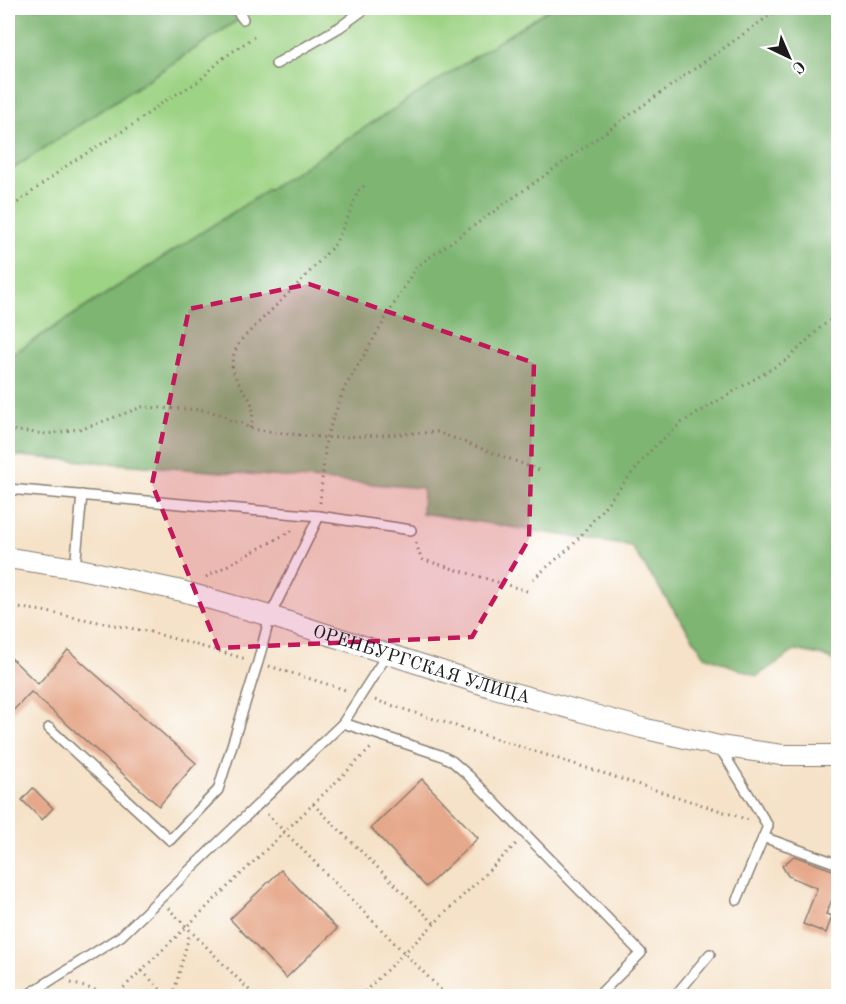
<svg xmlns="http://www.w3.org/2000/svg" width="846" height="1004" font-family="'Old Standard TT',serif">
<style>
.green{fill:#9dd384;stroke:#5c7850;stroke-width:1.5}
.forest{fill:#7eb572;stroke:#4d6847;stroke-width:1.5}
.building{fill:#e6a88a}
.lines{fill:none;stroke-linecap:round;stroke-linejoin:round}
.service-casing{stroke:#887f72;stroke-width:12}
.minor-casing{stroke:#887f72;stroke-width:22}
.path{stroke:#887f72;stroke-width:3;stroke-dasharray:1.5 4.5;stroke-linecap:butt}
.service{stroke:#fff;stroke-width:9}
.minor{stroke:#fff;stroke-width:20}
.marked{fill:#c2185b;fill-opacity:0.2;stroke:#c2185b;stroke-width:4.5;stroke-dasharray:12 8;stroke-linejoin:round}
.labels{text-anchor:middle;stroke-width:5;stroke-linejoin:round;paint-order:stroke}
.street-label{font-size:18px;fill:#1c1c1c;stroke:#fff}
</style>
<rect width="100%" height="100%" fill="#fff"/>
<filter id="ink" filterUnits="userSpaceOnUse"><feTurbulence type="fractalNoise" baseFrequency=".0167" numOctaves="2"/><feDisplacementMap in="SourceGraphic" scale="12" xChannelSelector="R" yChannelSelector="G"/><feConvolveMatrix kernelMatrix="1 2 1 2 8 2 1 2 1" color-interpolation-filters="sRGB"/></filter>
<filter id="wash" filterUnits="userSpaceOnUse"><feTurbulence type="fractalNoise" baseFrequency=".008" numOctaves="4" result="noise"/><feDisplacementMap in="SourceGraphic" scale="24" xChannelSelector="R" yChannelSelector="G"/><feGaussianBlur stdDeviation="1.35" result="paint"/><feColorMatrix in="noise" values="0 0 0 0 0 0 0 0 0 0 0 0 0 0 0 0 0 1.4 0 .05"/><feComposite in="paint" operator="in"/></filter>
<g filter="url(#wash)">
<rect width="100%" height="100%" fill="#f5e2c8"/>
<polygon class="green" points="256,8 551,8 8,357 8,172"/>
<g class="forest">
<polygon points="8,8 256,8 8,172"/>
<polygon points="551,8 838,8 838,537 837,547 838,547 838,663 824,656 796,650 757,676 705,656 631,546 422,513 423,488 8,455 8,357"/>
</g>
<g id="blocks">
<g class="building">
<polygon points="68,650 196,763 159,806 31,692 8,716 8,655 38,684"/>
<polygon points="422,779 478,838 426,887 371,828"/>
<polygon points="33,788 53,808 42,820 22,800"/>
<polygon points="794,856 838,872 838,896 834,895 826,914 832,916 826,933 803,924 817,888 788,876 782,866"/>
<polygon points="281,870 337,929 286,978 230,919"/>
</g>
</g>
</g>
<g filter="url(#ink)">
<use href="#blocks" fill-opacity="0" stroke="#887f72" stroke-width="1.5"/>
<g class="lines">
<defs>
<g id="service">
<polyline points="235,8 243,19"/>
<polyline points="276,64 340,27 366,8"/>
<polyline points="8,489 319,516 411,530"/>
<polyline points="75,568 82,495"/>
<polyline points="343,723 440,755 452,761 469,776 641,953 598,996"/>
<polyline points="49,728 170,840 218,790 258,662 270,616 319,516"/>
<polyline points="720,748 768,826 737,900"/>
<polyline points="763,837 838,864"/>
<polyline points="26,996 121,936 343,723 388,653"/>
<polyline points="675,996 710,954"/>
</g>
<g id="minor">
<path id="s1" d="M8 558 75 568 182 591 270 616 491 687 642 728 719 746 782 755H838"/>
</g>
</defs>
<use href="#service" class="service-casing"/>
<use href="#minor" class="minor-casing"/>
<g class="path">
<polyline points="835,8 838,21"/>
<polyline points="8,210 69,164 131,126 165,101 199,81 222,59 255,36"/>
<path d="M250 428C252 421 254 412 252 405 250 399 246 393 242 388 229 369 229 360 241 340L304 278 335 244 349 215 358 191 365 185"/>
<polyline points="8,430 47,434 85,428 142,407 204,410 223,415 232,421 242,423 250,429 326,438 437,432 539,470"/>
<polyline points="320,503 326,438 344,389 416,267 780,8"/>
<polyline points="416,543 421,559 527,591"/>
<polyline points="206,577 295,529"/>
<polyline points="533,579 572,546 652,449 681,423 788,359 820,328 838,314"/>
<polyline points="8,607 37,610 150,632 246,659"/>
<polyline points="269,666 349,691"/>
<polyline points="375,700 749,820"/>
<polyline points="313,804 435,924"/>
<polyline points="267,814 447,996"/>
<polyline points="168,908 255,996"/>
<polyline points="142,971 167,996"/>
<polyline points="71,983 116,996"/>
<polyline points="115,996 372,747"/>
<polyline points="173,996 190,932"/>
<polyline points="360,996 516,844"/>
</g>
<use href="#service" class="service"/>
<use href="#minor" class="minor"/>
</g>
</g>
<path class="marked" d="M309 284 534 363 529 539 472 637 218 648 152 484 189 309Z"/>
<g class="labels">
<g class="street-label">
<text dy="6" stroke="none"><textPath href="#s1" startOffset="428">ОРЕНБУРГСКАЯ УЛИЦА</textPath></text>
</g>
</g>
<rect width="846" height="1004" fill="none" stroke="#fff" stroke-width="30"/>
<g transform="translate(789 57) rotate(136)" stroke="#ffffff" stroke-width="4.5" paint-order="stroke">
<path d="M0-4.5L10 22L0 15L-10 22Z" fill="#1c1c1c"/>
<text y="-9" font-size="16" font-weight="bold" text-anchor="middle" fill="#1c1c1c">С</text>
</g>
</svg>
